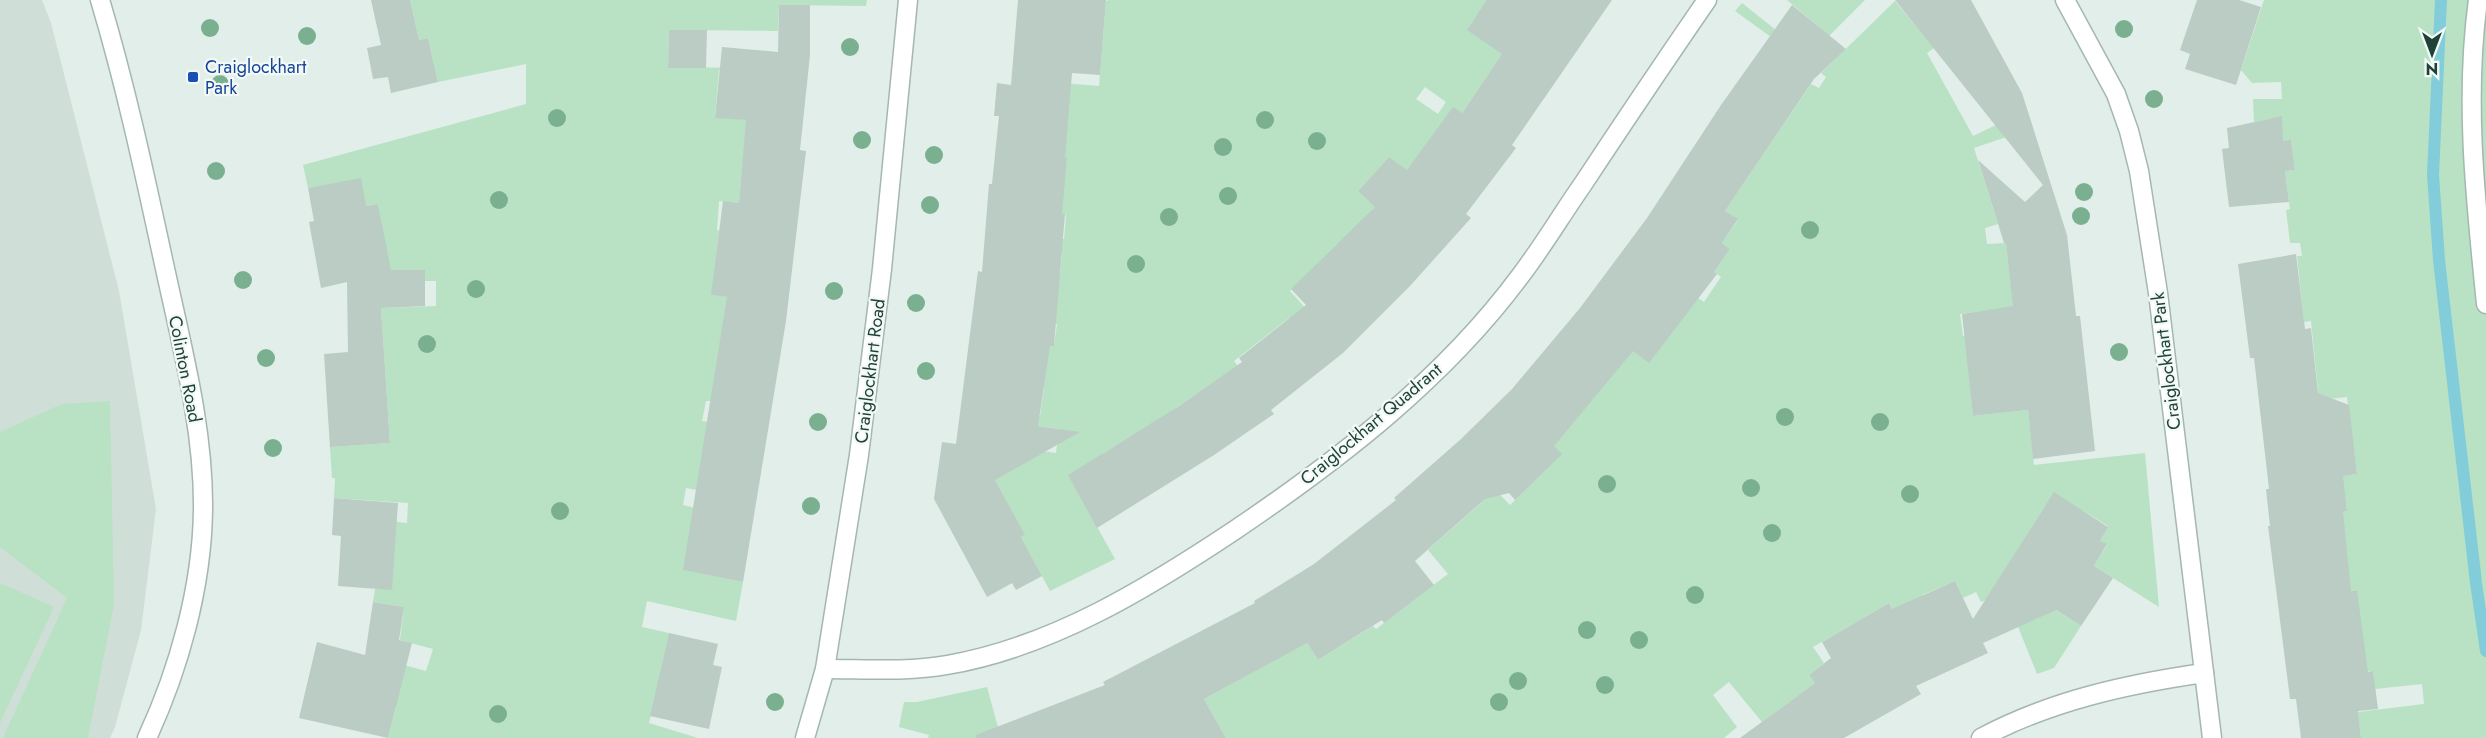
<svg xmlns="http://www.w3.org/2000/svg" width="2486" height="738" font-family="Jost,sans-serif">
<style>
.built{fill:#d0ded8}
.green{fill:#b8e2c3;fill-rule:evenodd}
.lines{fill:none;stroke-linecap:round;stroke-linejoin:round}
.stream{stroke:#83ccda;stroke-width:12}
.building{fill:#baccc4}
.minor-casing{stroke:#a4b7b0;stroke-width:21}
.tertiary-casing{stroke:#a4b7b0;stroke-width:21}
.minor{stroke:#fff;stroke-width:18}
.tertiary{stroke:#fff;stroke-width:18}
.tree{fill:#7ab090}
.transit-dot{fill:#1a4fb4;stroke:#f3faf6;stroke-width:2}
.labels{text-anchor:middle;stroke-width:4.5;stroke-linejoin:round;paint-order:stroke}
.transit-label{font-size:18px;fill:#164399;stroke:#f3faf6;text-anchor:start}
.street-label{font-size:18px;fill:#1f4138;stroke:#f3faf6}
</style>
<rect width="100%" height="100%" fill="#e2eee9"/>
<polygon class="built" points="0,0 42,0 51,23 119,291 156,509 141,630 115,727 110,738 0,738"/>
<g class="green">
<polygon points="410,0 867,0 866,6 779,5 778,31 669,30 668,67 742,68 742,72 719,70 715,117 747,120 739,203 719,201 717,230 719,231 712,295 728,297 711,401 706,401 702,421 708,422 697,490 686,488 683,505 695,508 684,570 743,582 736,621 647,601 642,627 669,633 649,723 698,738 388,738 396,707 373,701 397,663 426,671 433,649 400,640 404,607 373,602 375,589 391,589 390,521 407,523 408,503 334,498 335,478 332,478 330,447 390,443 381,308 436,306 436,281 425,281 425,270 392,282 378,204 366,206 328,185 308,188 303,165 526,104 526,64 438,82 428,38 419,40"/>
<path d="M1109 0H1526L1503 53 1417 178 1389 157 1358 191 1391 221 1336 245 1290 291 1323 328 1289 318 1234 361 1256 390 1224 375 1164 416 1103 453 1117 476 1081 498 1115 559 1050 591 1021 537 1024 535 995 480 1000 445 1056 453 1059 429 1020 423 1040 416 1044 388V345L1054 346 1057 324 1034 321 1060 275 1062 253 1044 251 1046 238 1064 239 1066 215 1047 213 1065 174 1067 158 1042 156 1049 82 1099 86 1106 1ZM1425 87 1446 102 1438 114 1416 99Z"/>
<polygon points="1787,0 1865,0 1804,61 1735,11 1742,3 1800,49 1819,27"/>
<polygon points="2264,0 2486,0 2486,738 2361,738 2358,712 2424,704 2422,684 2375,689 2373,671 2354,673 2357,590 2338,592 2343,512 2347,511 2344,489 2324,478 2357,474 2347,397 2319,400 2311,321 2304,322 2303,313 2297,256 2302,256 2300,243 2290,243 2286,210 2290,209 2285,171 2295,170 2291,141 2281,141 2278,117 2254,122 2253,99 2282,99 2281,82 2252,83 2241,70"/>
<polygon points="1895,1 1934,48 1927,53 1973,136 2027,110 2033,128 1974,148 1998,224 1985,228 1987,244 2006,243 2014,307 1960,314 1963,336 1999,332 1971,393 1973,416 2028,410 2034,465 2145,453 2159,607 2094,566 2107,545 2100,541 2108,526 2082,510 2073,524 2045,506 2001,576 2081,626 2054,668 2037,674 2004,592 1981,602 1976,592 1963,598 1955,581 1922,595 1930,613 1901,625 1889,603 1813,647 1824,663 1809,675 1815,683 1762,722 1729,682 1713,695 1737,727 1724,738 1226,738 1204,699 1266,665 1305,640 1318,660 1373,626 1376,629 1448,574 1428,550 1481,503 1458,476 1471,465 1510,505 1561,454 1528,420 1567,429 1610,378 1650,266 1704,302 1721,277 1714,272 1730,249 1722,243 1738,220 1725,211 1811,84 1819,88 1826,77 1821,73"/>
<polygon points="110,401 114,604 88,738 3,738 67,598 0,547 0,432 62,404"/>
<polygon points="0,583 54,607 0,723"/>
<polygon points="987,687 1001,738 928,738 929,735 899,727 904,702 917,702"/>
</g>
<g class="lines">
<polyline class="stream" points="2441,0 2433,175 2439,260 2476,583 2486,651"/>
</g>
<g class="building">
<polygon points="371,0 410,0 419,40 428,38 438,82 391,93 388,77 373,79 367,48 381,45"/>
<polygon points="1018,0 1106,0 1100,75 1072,73 1065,158 1067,158 1062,214 1065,214 1054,346 1050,346 1038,426 1080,432 995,480 1025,535 1021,537 1042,576 1016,590 1012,583 987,597 934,499 942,442 956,444 978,271 982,272 989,184 992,184 999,116 994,116 997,83 1011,85"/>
<polygon points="1487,0 1612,0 1512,145 1516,148 1466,214 1471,218 1410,286 1343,353 1271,410 1274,414 1214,455 1097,528 1068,475 1179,406 1242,362 1239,358 1306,305 1291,289 1375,207 1358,191 1389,157 1407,170 1453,107 1462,113 1502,54 1467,30"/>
<polygon points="1895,0 1971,0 2022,93 2067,235 2076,316 2080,316 2095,451 2033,459 2028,410 1973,416 1962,314 2013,306 2006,243 2004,243 1978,160 2025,202 2043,185"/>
<polygon points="2197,0 2239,0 2261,7 2236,85 2185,69 2190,54 2180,50"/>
<polygon points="779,5 810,5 810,55 800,150 806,151 786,321 743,582 683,570 727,297 711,295 723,201 739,203 746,120 715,118 722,47 778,52"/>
<polygon points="1792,5 1846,49 1814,79 1725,211 1738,219 1722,243 1730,249 1714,272 1717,274 1649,363 1633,351 1554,446 1562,454 1515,500 1509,493 1485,499 1415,561 1434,585 1384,623 1382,620 1318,660 1307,643 1204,699 1226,738 976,738 976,735 1105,685 1103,682 1255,603 1254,601 1314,564 1396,500 1394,498 1461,439 1512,389 1580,308 1647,218 1721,105"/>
<polygon points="669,30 707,30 706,68 668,68"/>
<polygon points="2282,116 2283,141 2291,140 2295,170 2285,171 2289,202 2229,207 2222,149 2229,148 2227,128"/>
<polygon points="361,178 366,206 378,204 391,270 425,270 425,306 381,308 390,443 330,447 324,354 348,352 347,282 321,288 309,222 314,221 308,188"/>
<polygon points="2296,254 2305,329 2311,328 2318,393 2349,405 2357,474 2343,476 2347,511 2343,512 2351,591 2357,590 2368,672 2373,671 2378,709 2358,711 2361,738 2301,738 2296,699 2290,699 2268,526 2270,526 2266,489 2269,489 2254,358 2250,358 2238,264"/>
<polygon points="2054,492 2108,527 2100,541 2107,544 2094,566 2113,578 2081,626 2056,610 1983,643 1988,653 1916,686 1921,694 1844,738 1740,738 1815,683 1809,675 1831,658 1822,642 1889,603 1892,609 1955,581 1973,619"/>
<polygon points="334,498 398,503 392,590 338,586 341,536 332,535"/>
<polygon points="373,602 404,607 399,640 412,643 388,738 299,718 317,642 365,655"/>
<polygon points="669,633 718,644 713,665 722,667 709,729 650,716"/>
</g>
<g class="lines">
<defs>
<g id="minor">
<polyline points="2065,0 2116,94 2129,131 2139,171 2158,293 2212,738"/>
<path d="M2478 0C2464 101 2476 204 2486 304"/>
<path d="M825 669C865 669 907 672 947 665 1052 647 1148 588 1235 530 1340 459 1445 378 1521 275 1543 246 1562 214 1583 184 1624 122 1665 61 1707 0"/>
<polyline points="805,738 825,669 859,455 882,269 908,0"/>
<path d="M1981 738C2050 701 2127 684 2204 673"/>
</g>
<path id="tertiary" d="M100 0C127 90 146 181 166 273 183 351 204 431 203 510 202 587 179 669 147 738"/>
</defs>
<use href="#minor" class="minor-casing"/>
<use href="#tertiary" class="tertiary-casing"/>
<use href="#minor" class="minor"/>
<use href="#tertiary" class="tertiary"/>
</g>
<g class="tree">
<circle cx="210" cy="28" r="9"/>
<circle cx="2124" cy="29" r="9"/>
<circle cx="307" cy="36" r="9"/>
<circle cx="850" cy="47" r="9"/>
<circle cx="220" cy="84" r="9"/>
<circle cx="2154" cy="99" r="9"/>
<circle cx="557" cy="118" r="9"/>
<circle cx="1265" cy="120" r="9"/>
<circle cx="862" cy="140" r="9"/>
<circle cx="1317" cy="141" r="9"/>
<circle cx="1223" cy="147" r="9"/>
<circle cx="934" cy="155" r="9"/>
<circle cx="216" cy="171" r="9"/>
<circle cx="2084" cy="192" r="9"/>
<circle cx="1228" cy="196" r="9"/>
<circle cx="499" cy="200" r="9"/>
<circle cx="930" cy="205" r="9"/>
<circle cx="2081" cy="216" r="9"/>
<circle cx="1169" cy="217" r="9"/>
<circle cx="1810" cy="230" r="9"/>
<circle cx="1136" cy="264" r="9"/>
<circle cx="243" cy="280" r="9"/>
<circle cx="476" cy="289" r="9"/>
<circle cx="834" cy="291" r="9"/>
<circle cx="916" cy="303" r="9"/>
<circle cx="427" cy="344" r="9"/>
<circle cx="2119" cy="352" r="9"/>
<circle cx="266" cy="358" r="9"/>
<circle cx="926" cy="371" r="9"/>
<circle cx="1785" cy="417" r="9"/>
<circle cx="818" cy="422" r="9"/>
<circle cx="1880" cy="422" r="9"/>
<circle cx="273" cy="448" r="9"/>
<circle cx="1607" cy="484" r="9"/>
<circle cx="1751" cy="488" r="9"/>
<circle cx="1910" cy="494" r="9"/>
<circle cx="811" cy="506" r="9"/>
<circle cx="560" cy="511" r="9"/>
<circle cx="1772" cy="533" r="9"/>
<circle cx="1695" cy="595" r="9"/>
<circle cx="1587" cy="630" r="9"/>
<circle cx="1639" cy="640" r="9"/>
<circle cx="1518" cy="681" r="9"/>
<circle cx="1605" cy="685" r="9"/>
<circle cx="775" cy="702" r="9"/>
<circle cx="1499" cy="702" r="9"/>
<circle cx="498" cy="714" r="9"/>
</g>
<rect class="transit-dot" x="187" y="71" width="12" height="12" rx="3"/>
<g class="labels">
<g class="transit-label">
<text x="205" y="73">Craiglockhart<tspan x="205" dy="21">Park</tspan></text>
</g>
<g class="street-label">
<text transform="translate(2166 361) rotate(-97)" y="6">Craiglockhart Park</text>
<text transform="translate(185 369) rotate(79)" y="6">Colinton Road</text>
<text transform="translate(870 371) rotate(-83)" y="6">Craiglockhart Road</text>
<text transform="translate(1371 424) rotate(-40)" y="6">Craiglockhart Quadrant</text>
</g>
</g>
<g transform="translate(2432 54) rotate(180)" stroke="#f3faf6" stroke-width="4.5" paint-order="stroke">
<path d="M0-4.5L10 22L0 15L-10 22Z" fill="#1f4138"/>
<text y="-9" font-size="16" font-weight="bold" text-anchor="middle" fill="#1f4138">N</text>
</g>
</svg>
